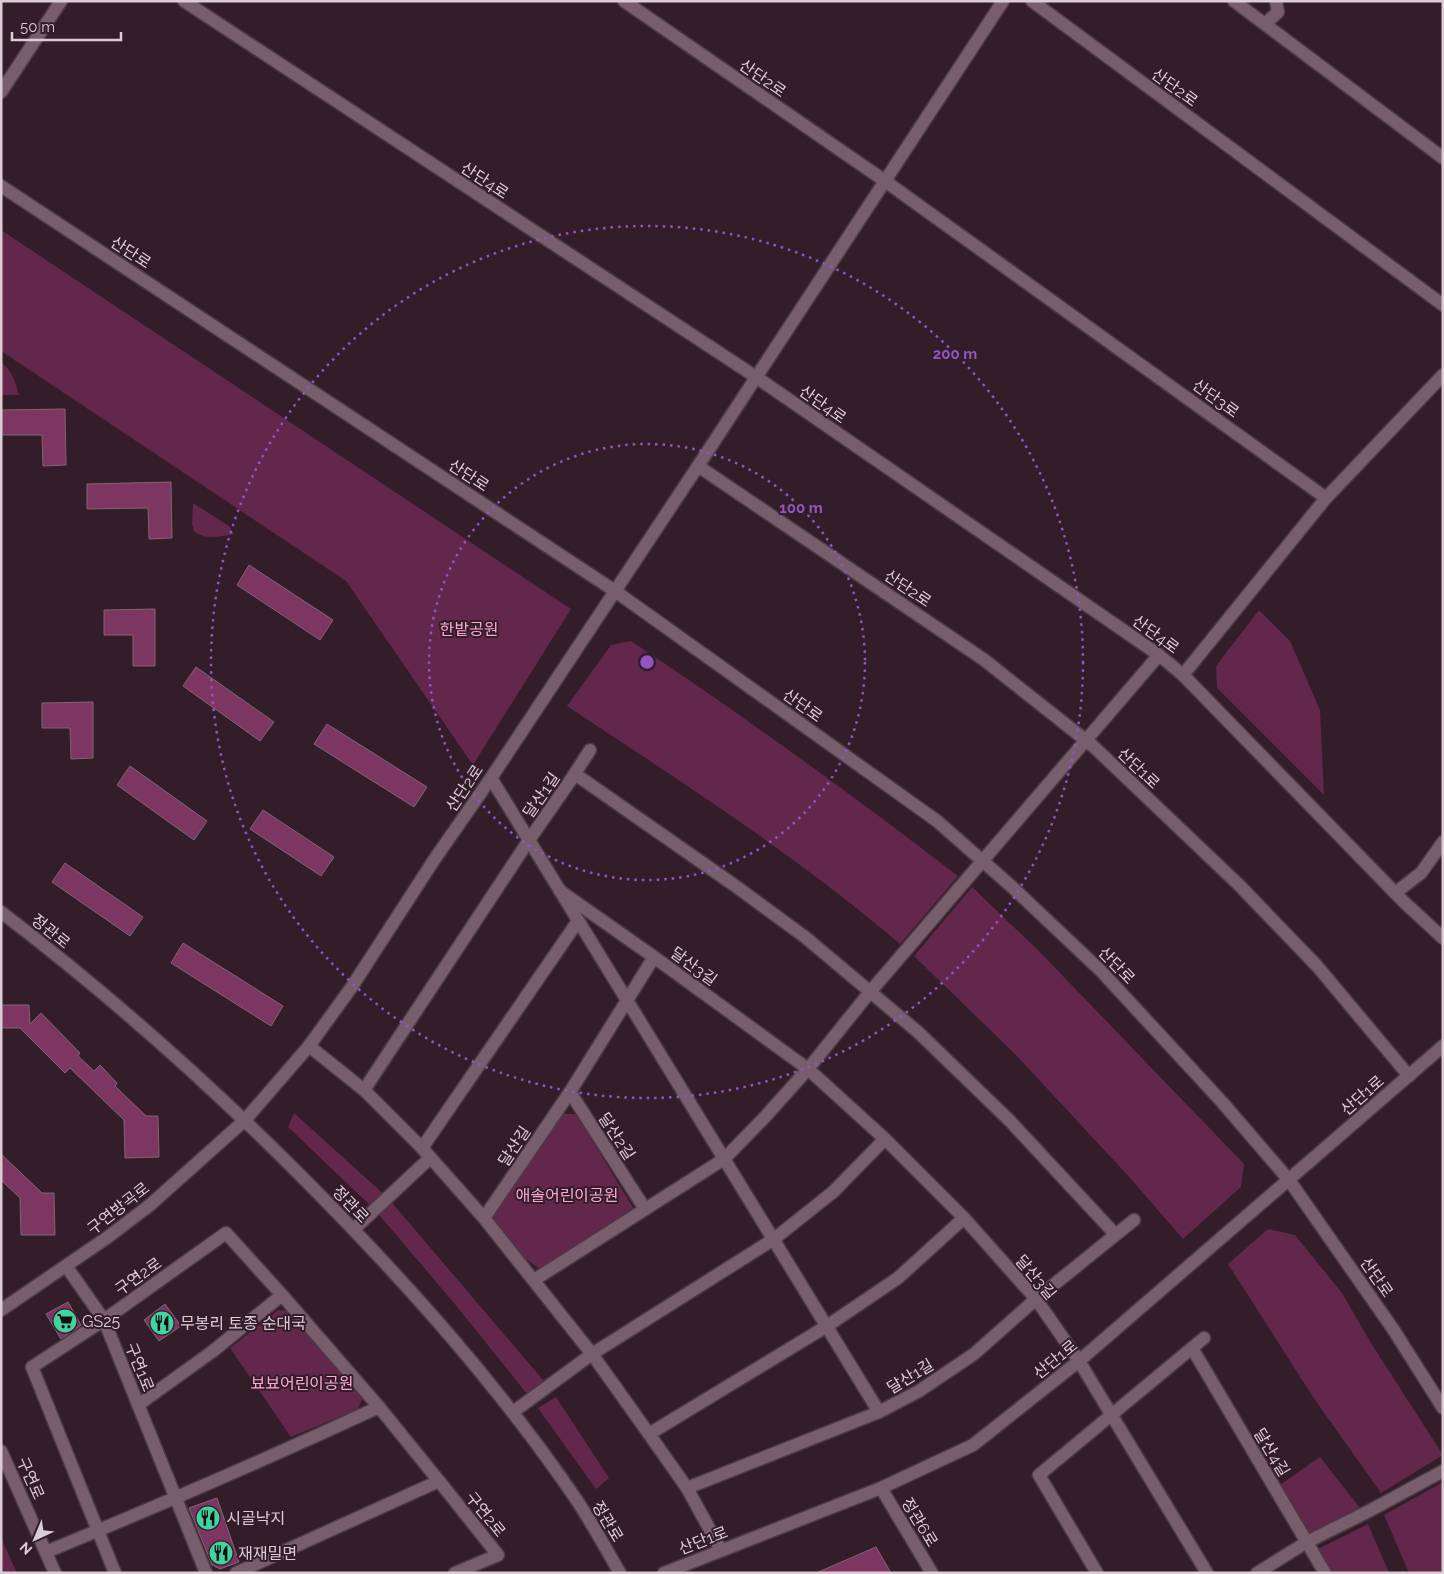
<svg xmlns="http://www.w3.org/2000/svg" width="1444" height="1574" font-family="Raleway,'Noto Sans KR',sans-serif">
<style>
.green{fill:#62274b}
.building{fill:#7d3661;stroke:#7f6573}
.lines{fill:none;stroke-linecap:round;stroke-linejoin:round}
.minor-casing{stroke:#4c3a45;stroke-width:15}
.minor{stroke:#785e6c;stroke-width:12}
.ring{fill:none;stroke:#9354c4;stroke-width:2.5;stroke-dasharray:2.5 5}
.labels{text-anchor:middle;stroke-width:4;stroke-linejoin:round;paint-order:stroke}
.street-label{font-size:16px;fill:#dccdd5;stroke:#331d29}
.park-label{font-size:16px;fill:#fba8d6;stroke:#331d29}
.poi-label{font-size:16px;fill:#dccdd5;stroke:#331d29;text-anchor:start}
.centre{fill:#9354c4;stroke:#331d29;stroke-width:2.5}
.ring-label{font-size:15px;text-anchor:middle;font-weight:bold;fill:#9354c4;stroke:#331d29;stroke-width:4;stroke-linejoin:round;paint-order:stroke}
</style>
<rect width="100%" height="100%" fill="#331d29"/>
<g class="green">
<polygon points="1,230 571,609 473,765 346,581 1,351"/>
<path d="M1 362C12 370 15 382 19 395H1Z"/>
<path d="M193 503 229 526 234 534C220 536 206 541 194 531L192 524Z"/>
<polygon points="1259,610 1290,641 1320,710 1324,795 1217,688 1216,666"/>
<path d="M631 641C744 716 851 794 958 876L900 944C796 855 680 781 567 706L611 645Z"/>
<polygon points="972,887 1037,949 1244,1164 1241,1187 1183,1239 1131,1179 1016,1055 914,956"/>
<polygon points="294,1113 388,1198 549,1387 531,1399 454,1303 375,1210 288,1127"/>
<polygon points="561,1114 576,1114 635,1211 541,1270 518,1253 491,1218"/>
<polygon points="1268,1229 1295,1235 1342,1293 1371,1343 1443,1455 1381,1493 1313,1397 1228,1264"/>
<polygon points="278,1310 292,1311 364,1394 358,1409 291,1437 230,1348"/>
<polygon points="556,1397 609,1478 596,1489 538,1408"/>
<polygon points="1320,1457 1360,1508 1305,1536 1277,1487"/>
<polygon points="1443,1482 1443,1573 1409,1573 1384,1515"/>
<polygon points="1368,1524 1389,1573 1328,1573 1314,1551"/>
<polygon points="1,1538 17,1573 1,1573"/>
</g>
<g class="building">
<polygon points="65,409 66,465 43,466 42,435 1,435 1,410"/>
<polygon points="171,482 172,538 149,539 148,508 87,509 87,484"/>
<polygon points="249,565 333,620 320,640 237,585"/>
<polygon points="155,609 155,666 133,666 133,635 104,635 104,610"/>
<polygon points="196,667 274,722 260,741 183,686"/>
<polygon points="93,702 93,758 71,759 70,728 42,728 42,703"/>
<polygon points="327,724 427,787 414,807 314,744"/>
<polygon points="130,766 207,821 194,840 117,785"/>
<polygon points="263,810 334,857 321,876 250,829"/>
<polygon points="65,863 143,917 130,936 52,882"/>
<polygon points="183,943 283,1006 271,1026 171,963"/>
<polygon points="1,1005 29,1005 30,1024 41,1013 80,1053 78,1056 94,1071 100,1065 117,1083 115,1086 146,1116 158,1116 159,1157 125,1158 124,1120 70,1068 65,1073 20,1028 1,1028"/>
<polygon points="1,1154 42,1193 54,1193 55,1235 21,1235 20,1198 1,1180"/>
<polygon points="68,1302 81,1325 61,1339 46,1314"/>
<polygon points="165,1304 181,1326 159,1341 144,1320"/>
<polygon points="217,1498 239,1562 220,1569 212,1565 189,1508"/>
<polygon points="876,1547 891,1573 816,1573"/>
</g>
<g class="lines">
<defs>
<g id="minor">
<polyline points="184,1 756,377 1159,655 1183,675 1404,902 1443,938"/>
<polyline points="624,1 885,181 1326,498"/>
<polyline points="1032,1 1443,305"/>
<polyline points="1234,1 1443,158"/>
<polyline points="1265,24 1278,12 1276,1"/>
<polyline points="1,92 61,1"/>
<polyline points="1,186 615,591 937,821 1011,886 1101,971 1222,1102 1289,1180 1393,1329 1443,1408"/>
<polyline points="698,466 983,659 1093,746 1239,885 1317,966 1409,1076"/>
<polyline points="1183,675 1326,498 1443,375"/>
<polyline points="491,778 879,1412"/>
<polyline points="570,781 590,750"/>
<polyline points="560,891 654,957 808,1069 885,1139 964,1218 1036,1299 1079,1361 1207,1573"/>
<polyline points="1395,893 1421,873 1443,842"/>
<path d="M1 912C110 995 213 1087 309 1184 407 1283 500 1387 578 1502 593 1525 606 1549 620 1573"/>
<polyline points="309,1046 364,1090 422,1148 484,1218 592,1354 649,1434 687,1488 721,1550"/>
<polyline points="364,1090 529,840 575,774 734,885 805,937 918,1032 1010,1121 1115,1234"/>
<polyline points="570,1092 645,1209"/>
<polyline points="422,1148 578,921"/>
<polyline points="484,1218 570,1092 654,957"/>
<polyline points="354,1229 430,1158"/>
<polyline points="66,1266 104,1320 206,1573"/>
<polyline points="534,1280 724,1159 765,1117 808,1069 870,992 1159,655"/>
<polyline points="1,1310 108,1237 150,1205 245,1120 309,1046 351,988 434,860 491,778 698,466 1003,1"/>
<polyline points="1192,1348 1325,1573"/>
<polyline points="138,1405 213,1351 282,1295 379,1407"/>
<polyline points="513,1412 592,1354 774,1239 833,1192 885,1139"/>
<polyline points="649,1434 827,1326 898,1278 964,1218"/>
<polyline points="1,1451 55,1573"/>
<polyline points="687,1488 879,1412 919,1391 974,1354 1036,1299 1134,1220"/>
<polyline points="881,1488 932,1573"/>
<path d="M46 1552C158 1506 269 1458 379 1407L439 1481"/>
<polyline points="115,1573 32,1367 104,1320 226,1233 282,1295"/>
<polyline points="236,1573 439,1481 498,1555 455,1573"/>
<polyline points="664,1573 881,1488 973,1445 1079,1361 1443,1046"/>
<polyline points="1097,1573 1039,1475 1204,1338"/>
<polyline points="1257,1573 1307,1542 1371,1510 1443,1471"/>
</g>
</defs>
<use href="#minor" class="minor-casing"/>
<use href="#minor" class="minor"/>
</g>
<g class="ring">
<circle cx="647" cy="662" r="218"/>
<circle cx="647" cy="662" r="436"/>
</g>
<defs>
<symbol id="supermarket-disc" viewBox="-11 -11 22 22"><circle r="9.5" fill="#41d4a1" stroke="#331d29"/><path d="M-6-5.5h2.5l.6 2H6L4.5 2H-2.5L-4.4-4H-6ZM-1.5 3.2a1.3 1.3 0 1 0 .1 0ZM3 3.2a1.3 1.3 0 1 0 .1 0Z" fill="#111"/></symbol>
<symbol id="restaurant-disc" viewBox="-11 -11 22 22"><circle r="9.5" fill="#41d4a1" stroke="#331d29"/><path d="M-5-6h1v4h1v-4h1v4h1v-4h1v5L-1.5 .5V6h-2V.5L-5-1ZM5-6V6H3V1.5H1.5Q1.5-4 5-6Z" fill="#111"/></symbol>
</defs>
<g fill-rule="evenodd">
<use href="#supermarket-disc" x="51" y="1307" width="28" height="28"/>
<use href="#restaurant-disc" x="148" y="1309" width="28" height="28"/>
<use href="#restaurant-disc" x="194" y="1504" width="28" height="28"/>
<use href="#restaurant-disc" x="207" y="1539" width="28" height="28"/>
</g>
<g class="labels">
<g class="street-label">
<text transform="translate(763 78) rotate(35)" y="6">산단2로</text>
<text transform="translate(1175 87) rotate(36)" y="6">산단2로</text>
<text transform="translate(485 180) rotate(33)" y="6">산단4로</text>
<text transform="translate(131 252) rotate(33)" y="6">산단로</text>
<text transform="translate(1216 398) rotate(36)" y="6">산단3로</text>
<text transform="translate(823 404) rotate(35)" y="6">산단4로</text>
<text transform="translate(469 475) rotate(33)" y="6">산단로</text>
<text transform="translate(908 588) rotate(34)" y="6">산단2로</text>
<text transform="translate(1156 634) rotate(36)" y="6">산단4로</text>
<text transform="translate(803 705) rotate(36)" y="6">산단로</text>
<text transform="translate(1139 768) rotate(44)" y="6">산단1로</text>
<text transform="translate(464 788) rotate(-56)" y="6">산단2로</text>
<text transform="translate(541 795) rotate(-55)" y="6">달산1길</text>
<text transform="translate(51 931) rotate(39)" y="6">정관로</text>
<text transform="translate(1117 965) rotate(46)" y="6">산단로</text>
<text transform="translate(694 966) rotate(36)" y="6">달산3길</text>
<text transform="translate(1362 1095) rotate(-41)" y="6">산단1로</text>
<text transform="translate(617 1136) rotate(57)" y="6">달산2길</text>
<text transform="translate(514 1146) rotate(-56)" y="6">달산길</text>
<text transform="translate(351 1204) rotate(46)" y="6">정관로</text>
<text transform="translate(118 1208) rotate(-38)" y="6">구연방곡로</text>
<text transform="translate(138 1276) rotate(-35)" y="6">구연2로</text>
<text transform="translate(1036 1277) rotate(50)" y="6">달산3길</text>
<text transform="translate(1377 1277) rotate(55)" y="6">산단로</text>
<text transform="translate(1055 1359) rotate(-39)" y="6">산단1로</text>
<text transform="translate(140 1367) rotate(68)" y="6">구연1로</text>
<text transform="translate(910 1376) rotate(-31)" y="6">달산1길</text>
<text transform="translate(1272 1452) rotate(59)" y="6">달산4길</text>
<text transform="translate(31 1478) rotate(66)" y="6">구연로</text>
<text transform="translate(486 1514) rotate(51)" y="6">구연2로</text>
<text transform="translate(608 1521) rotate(59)" y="6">정관로</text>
<text transform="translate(920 1522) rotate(59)" y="6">정관6로</text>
<text transform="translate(703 1540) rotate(-21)" y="6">산단1로</text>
</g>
<g class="park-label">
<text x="469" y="635">한밭공원</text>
<text x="567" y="1201">애솔어린이공원</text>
<text x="302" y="1389">뵤뵤어린이공원</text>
</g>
<g class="poi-label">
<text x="82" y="1327">GS25</text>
<text x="180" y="1329">무봉리 토종 순대국</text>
<text x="226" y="1524">시골낙지</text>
<text x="238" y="1559">재재밀면</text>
</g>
</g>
<circle cx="647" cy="662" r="8" class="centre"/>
<g class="ring-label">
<text x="955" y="359">200 m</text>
<text x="801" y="513">100 m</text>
</g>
<rect width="1444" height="1574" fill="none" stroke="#dccdd5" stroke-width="5"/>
<g transform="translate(35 1539) rotate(224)" stroke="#331d29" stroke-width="4" paint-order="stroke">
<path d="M0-4L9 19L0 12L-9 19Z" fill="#dccdd5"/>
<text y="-8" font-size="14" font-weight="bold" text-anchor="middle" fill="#dccdd5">N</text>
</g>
<path d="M12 32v8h109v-8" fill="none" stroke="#dccdd5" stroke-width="2.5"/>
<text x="20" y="32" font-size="15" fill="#dccdd5" stroke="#331d29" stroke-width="4" paint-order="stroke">50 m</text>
</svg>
